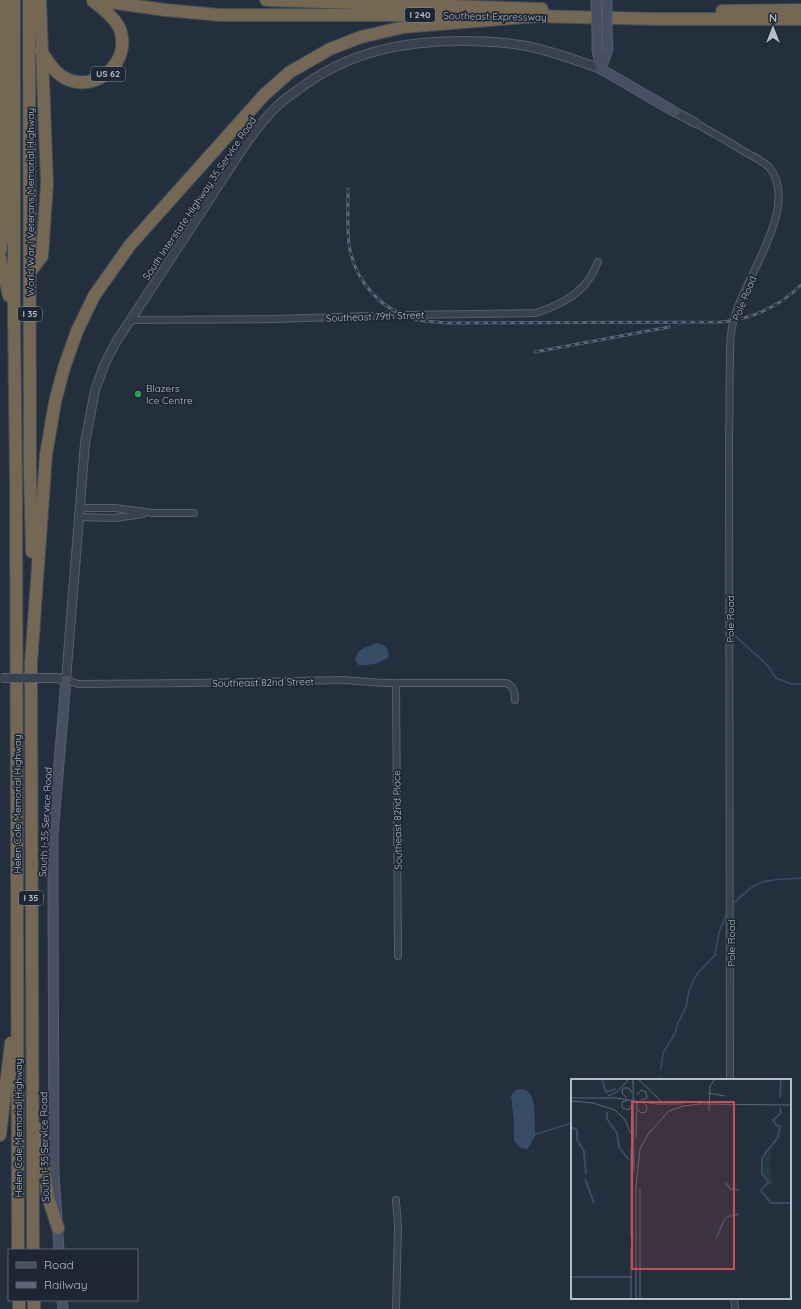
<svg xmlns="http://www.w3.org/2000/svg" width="801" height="1309" font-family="Quicksand,sans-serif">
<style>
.water{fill:#394c67}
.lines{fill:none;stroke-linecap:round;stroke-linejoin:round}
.stream{stroke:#394c67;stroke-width:1.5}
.minor-casing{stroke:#565f6c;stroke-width:8}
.tertiary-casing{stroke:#565f6c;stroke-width:10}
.secondary-casing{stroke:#565f6c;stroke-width:11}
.motorway-casing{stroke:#434c59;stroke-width:14}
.minor{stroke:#38414e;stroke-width:6}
.tertiary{stroke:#38414e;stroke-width:8}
.secondary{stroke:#465061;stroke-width:9}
.motorway{stroke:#746855;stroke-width:12}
.rail-casing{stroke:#5a6575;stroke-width:3}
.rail{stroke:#1d2633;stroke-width:1.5;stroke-dasharray:4.5;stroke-linecap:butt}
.tertiary-bridge-casing{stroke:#565f6c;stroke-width:10;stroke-linecap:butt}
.secondary-bridge-casing{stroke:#565f6c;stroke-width:11;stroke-linecap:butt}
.tertiary-bridge{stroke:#38414e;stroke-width:8}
.secondary-bridge{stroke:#465061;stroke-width:9}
.leisure-dot{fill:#2e9e5b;stroke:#1d2633;stroke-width:1.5}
.labels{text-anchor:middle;stroke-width:3.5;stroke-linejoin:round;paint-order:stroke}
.shield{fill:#1d2633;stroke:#878f9c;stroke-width:1}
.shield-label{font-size:9px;font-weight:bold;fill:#b4bcc9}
.street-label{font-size:10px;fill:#b4bcc9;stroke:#1d2633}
.poi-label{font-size:10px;fill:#b4bcc9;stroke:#1d2633;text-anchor:start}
.inset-river{fill:none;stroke:#394c67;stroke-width:2}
.inset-road{fill:none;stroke:#5e6776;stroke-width:1}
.view{fill:#ce4d50;fill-opacity:0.15;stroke:#ce4d50;stroke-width:2}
.inset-edge{fill:none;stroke:#b4bcc9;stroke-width:2}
</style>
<rect width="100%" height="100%" fill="#242f3e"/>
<g class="water">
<path d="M376 643C384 644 388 647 389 656 382 663 369 666 359 665L355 661C358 646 366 649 376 643Z"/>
<path d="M523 1089C538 1093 534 1119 535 1131L536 1134C532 1139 532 1144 527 1149L521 1148 514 1141V1122L511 1096 516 1090Z"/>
</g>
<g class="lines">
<g class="stream">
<polyline points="731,632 767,665 776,678 792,684 801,684"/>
<path d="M735 902C760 876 768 881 801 878"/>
<polyline points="661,1069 663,1053 675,1033 678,1023 686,1007 689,991 695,977 699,972 715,955 719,932 728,910"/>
<polyline points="659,1080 660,1077"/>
<polyline points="536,1134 572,1123"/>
</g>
<defs>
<g id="minor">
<path d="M696 123C712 133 728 141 743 151 752 156 762 160 769 167 801 205 745 277 735 316 730 330 730 346 730 361 729 386 730 411 729 437L730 1080"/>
<path d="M131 320 274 319 402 315 536 313C556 306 577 297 589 279 593 274 595 268 598 262"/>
<polyline points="80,508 115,508 153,513 194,513"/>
<polyline points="79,517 115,518 143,514"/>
<path d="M66 680 78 684 192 683 344 680 383 683H506C514 686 515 692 515 700"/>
<polyline points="396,683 398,956"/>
<polyline points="396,1200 398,1226 396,1309"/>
<polyline points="734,1298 735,1309"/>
</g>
<g id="tertiary">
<polyline points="675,112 696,123"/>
<path d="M46 678H57L66 680 85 443 95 390 105 363 116 342C148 293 181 243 213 194 232 165 252 131 276 107 283 100 291 95 299 89 348 52 402 41 463 41 484 41 505 42 526 46 552 51 576 60 601 69"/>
</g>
<g id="secondary">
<polyline points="597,31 597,50 601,69"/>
<polyline points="601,69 675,112"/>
<polyline points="601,69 608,49 607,31"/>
<polyline points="59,1250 54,1173 53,878 53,835 66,680"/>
<polyline points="62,1300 63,1309"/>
</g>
<g id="motorway">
<polyline points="14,0 14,317 16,478 18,1250"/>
<polyline points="29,0 30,474 32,552"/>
<polyline points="95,0 165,10 220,15 470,15"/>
<polyline points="266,0 542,9"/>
<polyline points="722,11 801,10"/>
<polyline points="529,16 658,19 801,19"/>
<path d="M41 51C47 60 53 71 63 77 95 96 134 61 119 27 113 16 103 9 93 1"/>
<polyline points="0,251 3,236 2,0"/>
<polyline points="0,258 9,296"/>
<polyline points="30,272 42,256 47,184 40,0"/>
<polyline points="38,1129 48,1197 58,1228"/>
<polyline points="0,1135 11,1043"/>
<polyline points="33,1250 31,663 46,455 55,402 64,368 77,331 94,296 130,245 264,95 290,72 330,49 361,37 404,27 537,16"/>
<polyline points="19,1300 19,1309"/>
<polyline points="34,1300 34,1309"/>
</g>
</defs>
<use href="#minor" class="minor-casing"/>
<use href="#tertiary" class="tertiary-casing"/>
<use href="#secondary" class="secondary-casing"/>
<use href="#motorway" class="motorway-casing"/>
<use href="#minor" class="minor"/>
<use href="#tertiary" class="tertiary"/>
<use href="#secondary" class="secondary"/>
<use href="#motorway" class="motorway"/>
<defs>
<g id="rail">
<path d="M348 189C348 207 347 226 349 244 354 281 382 312 419 320 429 322 439 322 449 323L721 322C752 319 779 307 801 285"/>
<polyline points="535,352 669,327"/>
</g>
</defs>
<use href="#rail" class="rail-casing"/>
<use href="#rail" class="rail"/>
<defs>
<polyline id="tertiary-bridge" points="1,678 46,678"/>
<g id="secondary-bridge">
<polyline points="596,0 597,31"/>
<polyline points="607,0 607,31"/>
</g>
</defs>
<use href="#tertiary-bridge" class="tertiary-bridge-casing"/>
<use href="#secondary-bridge" class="secondary-bridge-casing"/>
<use href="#tertiary-bridge" class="tertiary-bridge"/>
<use href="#secondary-bridge" class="secondary-bridge"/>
</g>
<circle class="leisure-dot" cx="138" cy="394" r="4"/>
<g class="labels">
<g class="shield">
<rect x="405" y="8" width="30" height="14" rx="3"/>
<rect x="91" y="67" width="34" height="14" rx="3"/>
<rect x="18" y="307" width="24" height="14" rx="3"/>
<rect x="19" y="891" width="24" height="14" rx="3"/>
</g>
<g class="shield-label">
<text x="420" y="18">I 240</text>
<text x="108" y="77">US 62</text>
<text x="30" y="317">I 35</text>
<text x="31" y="901">I 35</text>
</g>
<g class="street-label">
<text transform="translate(495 16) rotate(1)" y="4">Southeast Expressway</text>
<text transform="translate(199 198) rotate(-56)" y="4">South Interstate Highway 35 Service Road</text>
<text transform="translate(30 202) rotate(-90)" y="4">World War I Veterans Memorial Highway</text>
<text transform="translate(744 298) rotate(-68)" y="4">Pole Road</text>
<text transform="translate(375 316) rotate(-2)" y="4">Southeast 79th Street</text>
<text transform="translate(730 619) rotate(-90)" y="4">Pole Road</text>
<text transform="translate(263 682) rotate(-1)" y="4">Southeast 82nd Street</text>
<text transform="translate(17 804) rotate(-90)" y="4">Helen Cole Memorial Highway</text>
<text transform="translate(397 820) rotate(-91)" y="4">Southeast 82nd Place</text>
<text transform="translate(45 822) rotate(-87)" y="4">South I-35 Service Road</text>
<text transform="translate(731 943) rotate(-90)" y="4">Pole Road</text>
<text transform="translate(18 1128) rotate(-90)" y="4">Helen Cole Memorial Highway</text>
<text transform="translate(44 1147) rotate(-91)" y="4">South I-35 Service Road</text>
</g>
<g class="poi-label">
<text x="146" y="392">Blazers<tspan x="146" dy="12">Ice Centre</tspan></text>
</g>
</g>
<g transform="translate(571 1079)">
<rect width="220" height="220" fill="#242f3e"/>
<path d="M198 74H201L198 85 202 105 192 108 199 103 193 95V79Z" fill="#263c3f"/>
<path class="inset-river" d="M31 0 35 13 45 10M209 19 210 0M36 33V40L46 54 48 68 58 81M0 48 6 51V61L13 72 15 95M14 100 23 124M154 104 160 110 168 111M190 111 198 103 191 95V79L207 58 209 47 205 46 202 41 210 34 209 29M190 112 200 124H220M155 138 168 135M145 160 154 139"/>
<path class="inset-road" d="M62 0 63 93M67 0 91 23M137 14 154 17M66 16 70 11 75 13 76 19 70 21M37 17 46 13 58 0M0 19H44L85 25H111M56 19 51 14 52 9H58L61 14M58 21 51 23V29L58 31 61 25M0 22 22 24 44 31 54 41 61 57M127 25 220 26M66 30 70 34 75 33 76 28 72 23M138 32 139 7 144 0M65 58 66 23M60 71V159M60 172 62 156M0 198H61M60 220V170M65 220V108L69 70 77 55 98 32 112 27 129 25M69 220V110"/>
<path class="view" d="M61 23H163V190H61Z"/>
<rect width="220" height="220" class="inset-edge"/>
</g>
<rect x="8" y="1249" width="130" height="52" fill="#1d2633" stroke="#59626f"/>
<rect x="16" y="1262" width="20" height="6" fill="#465061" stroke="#59626f"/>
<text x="44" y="1269" font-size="12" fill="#b4bcc9">Road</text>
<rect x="16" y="1282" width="20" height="6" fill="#5a6575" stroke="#59626f"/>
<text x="44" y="1289" font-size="12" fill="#b4bcc9">Railway</text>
<g transform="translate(773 28)" stroke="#1d2633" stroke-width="3" paint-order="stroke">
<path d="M0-3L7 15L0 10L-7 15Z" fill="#b4bcc9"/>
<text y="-6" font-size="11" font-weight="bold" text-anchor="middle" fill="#b4bcc9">N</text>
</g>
</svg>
